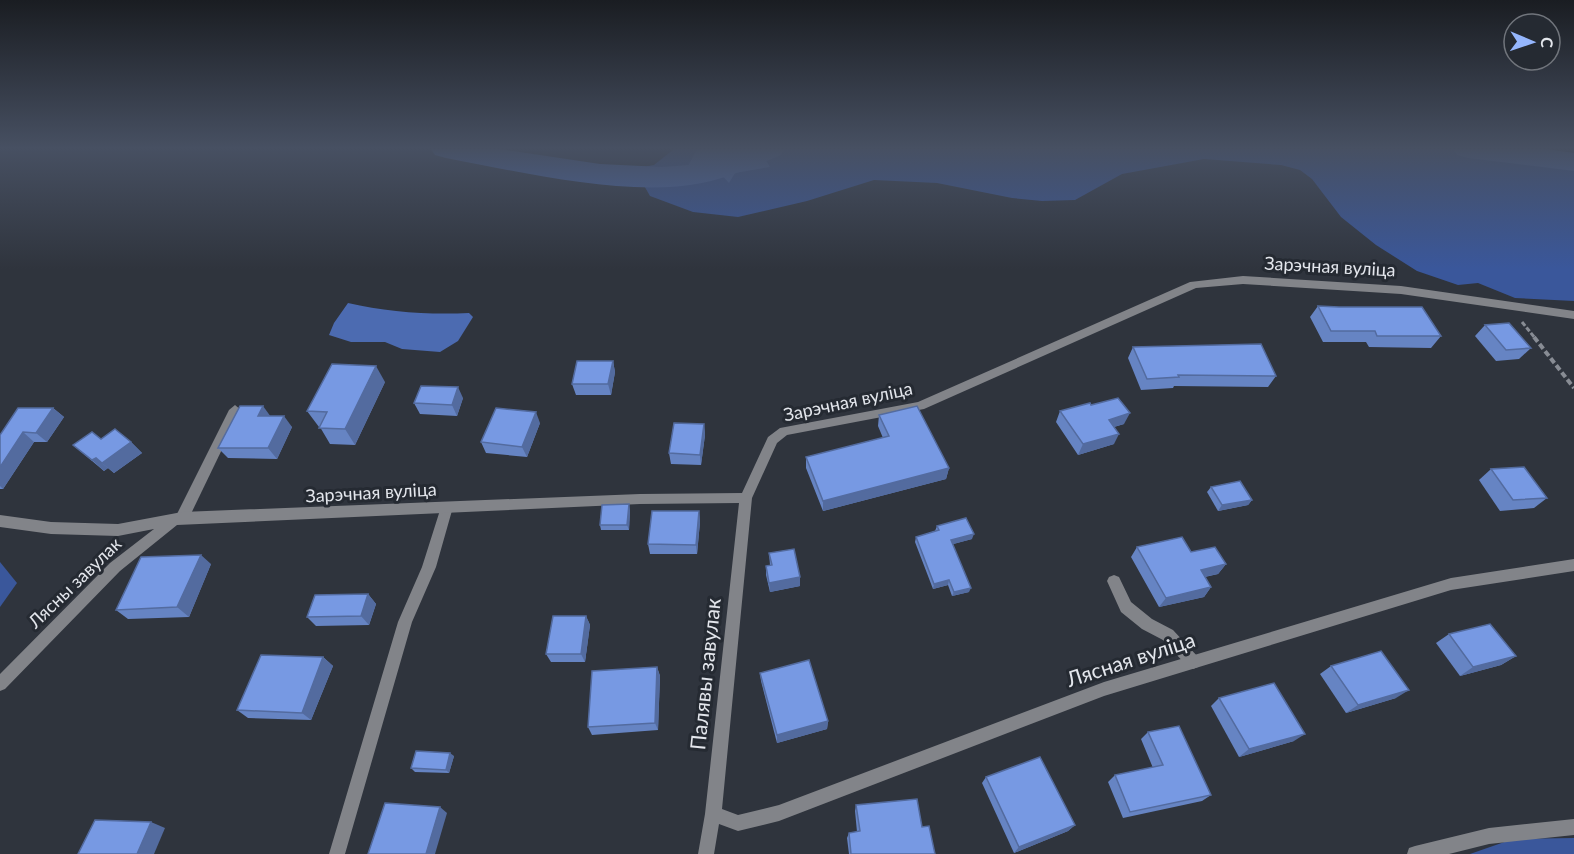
<svg xmlns="http://www.w3.org/2000/svg" width="1574" height="854" font-family="Lato,sans-serif">
<style>
.forest{fill:#3a579b}
.water{fill:#4c6bb1}
.lines{fill:none;stroke-linecap:round;stroke-linejoin:round}
.river{fill:#4c6bb1;fill-rule:evenodd}
.path-far1{stroke:#888c94;stroke-width:3;stroke-dasharray:5 2;stroke-linecap:butt}
.path{stroke:#888c94;stroke-width:4;stroke-dasharray:6 3;stroke-linecap:butt}
.service{fill:#828489;fill-rule:evenodd}
.minor{fill:#828489;fill-rule:evenodd}
.wall{fill:#6684c3}
.shaded-wall{fill:#536b9f}
.building{fill:#7799e3;stroke:#536b9f;stroke-width:1.5}
.labels{text-anchor:middle;stroke-width:6;stroke-linejoin:round;paint-order:stroke}
.street-label{font-size:18px;fill:#e3e6ec;stroke:#252a32}
.near-street-label{font-size:21px;fill:#e3e6ec;stroke:#252a32}
</style>
<rect width="100%" height="100%" fill="#2f343d"/>
<g class="forest">
<polygon points="674,149 1530,149 1556,156 1574,158 1574,301 1515,298 1478,283 1458,285 1417,271 1376,245 1341,217 1312,179 1300,170 1281,165 1204,159 1122,174 1075,200 1042,201 1012,198 937,183 874,180 807,201 738,217 693,212 650,196 642,182 639,171 643,167 654,165"/>
<polygon points="0,562 17,583 0,607"/>
<polygon points="1574,838 1574,854 1470,854 1513,839"/>
</g>
<g class="water">
<polygon points="701,149 759,149 770,167 735,173 729,183 717,170 693,175 687,168 696,151"/>
<path d="M348 303C387 312 429 315 469 313L473 317 458 341 440 352 402 349 385 342H351L329 335 334 323Z"/>
</g>
<g class="lines">
<g class="river">
<path d="M431 149H499L600 164 662 167 702 164 743 149H785L781 155C755 166 730 177 702 183 629 198 520 172 446 158L435 155Z"/>
<polygon points="1453,149 1546,149 1574,153 1574,171 1468,158 1457,155"/>
</g>
<polyline class="path-far1" points="1522,322 1535,338"/>
<polyline class="path" points="1534,337 1574,388"/>
<g class="service">
<polygon points="235,405 241,410 187,522 182,524 177,522 176,518 177,514 229,410"/>
<polygon points="447,502 452,503 453,507 436,567 412,622 345,854 329,854 398,622 422,567 441,507 442,503"/>
<polygon points="1114,575 1119,577 1131,602 1152,619 1173,630 1198,657 1200,662 1198,667 1193,669 1188,667 1163,640 1142,629 1121,612 1107,581 1109,577"/>
<polygon points="1574,819 1574,835 1489,844 1449,854 1407,854 1409,848 1415,846 1489,828"/>
</g>
<polygon class="minor" points="1243,276 1401,286 1574,311 1574,319 1401,294 1243,284 1196,288 924,409 787,435 777,443 752,498 722,809 738,815 779,805 1104,682 1451,578 1574,559 1574,571 1451,590 1104,696 779,821 738,831 719,824 714,854 698,854 705,814 739,503 640,504 177,525 120,571 5,689 0,691 0,674 110,563 154,529 118,536 51,534 0,527 0,515 51,522 118,524 182,512 640,494 742,493 768,437 780,428 918,402 1190,282"/>
</g>
<g class="wall">
<polygon points="1318,306 1441,336 1431,348 1369,347 1366,342 1323,342 1310,317"/>
<polygon points="1485,325 1531,348 1519,359 1496,361 1475,336"/>
<polygon points="1133,347 1276,376 1268,387 1174,386 1173,388 1141,390 1128,358"/>
<polygon points="613,361 615,372 611,395 576,395 572,384"/>
<polygon points="385,382 355,445 330,444 320,427 319,427 307,411"/>
<polygon points="463,398 457,416 420,414 414,403"/>
<polygon points="1091,405 1124,424 1114,427 1114,444 1078,455 1056,422 1060,411"/>
<polygon points="53,408 64,417 47,442 34,442 3,489 0,489 0,435"/>
<polygon points="879,415 949,468 946,479 823,511 806,468 806,457 883,438 878,426"/>
<polygon points="270,416 292,427 277,459 228,458 218,448"/>
<polygon points="540,423 527,457 486,453 481,442"/>
<polygon points="704,424 705,435 701,465 671,464 669,453"/>
<polygon points="101,439 131,442 142,453 114,473 108,468 104,471 73,445"/>
<polygon points="1491,469 1547,498 1534,508 1500,511 1479,480"/>
<polygon points="1211,487 1252,500 1248,505 1218,511 1207,492"/>
<polygon points="630,509 629,530 601,530 600,525"/>
<polygon points="699,511 700,522 697,554 650,554 648,544"/>
<polygon points="937,526 972,539 953,544 969,592 952,596 948,585 933,589 915,542 916,537 935,531"/>
<polygon points="1137,547 1191,552 1226,564 1218,574 1205,577 1211,587 1204,597 1159,607 1131,557"/>
<polygon points="769,553 800,586 770,592 766,575 766,566 770,565"/>
<polygon points="211,564 189,617 128,619 116,610"/>
<polygon points="368,594 376,604 369,625 316,626 307,617"/>
<polygon points="586,616 590,625 585,662 551,662 546,654"/>
<polygon points="1449,634 1516,656 1501,665 1460,676 1436,643"/>
<polygon points="323,657 333,666 311,720 248,718 237,710"/>
<polygon points="1331,666 1396,698 1346,713 1320,674"/>
<polygon points="657,667 660,676 658,730 592,735 588,727"/>
<polygon points="760,673 828,721 827,729 777,743 761,681"/>
<polygon points="1219,698 1294,741 1239,757 1211,706"/>
<polygon points="1148,732 1211,795 1202,801 1123,818 1108,782 1115,775 1153,768 1141,739"/>
<polygon points="454,756 449,773 415,772 411,768"/>
<polygon points="986,777 1075,825 1068,831 1014,853 982,783"/>
<polygon points="856,805 922,827 935,854 849,854 847,838 849,833 857,832 855,811"/>
</g>
<g class="shaded-wall">
<polygon points="613,361 615,372 611,395 608,384"/>
<polygon points="376,366 385,382 355,445 345,429"/>
<polygon points="458,387 463,398 457,416 452,405"/>
<polygon points="263,406 271,417 258,416"/>
<polygon points="53,408 64,417 47,442 36,433"/>
<polygon points="536,412 540,423 527,457 522,447"/>
<polygon points="1130,413 1124,424 1103,430 1109,420"/>
<polygon points="284,416 292,427 277,459 268,448"/>
<polygon points="704,424 705,435 701,465 700,455"/>
<polygon points="23,432 34,442 3,489 0,486 0,467"/>
<polygon points="1119,434 1114,444 1078,455 1083,444"/>
<polygon points="131,442 142,453 114,473 102,463"/>
<polygon points="96,458 108,468 104,471 92,460"/>
<polygon points="949,468 946,479 823,511 823,501"/>
<polygon points="1252,500 1248,505 1218,511 1222,505"/>
<polygon points="629,504 630,509 629,530 627,525"/>
<polygon points="699,511 700,522 697,554 696,545"/>
<polygon points="974,534 972,539 950,545 951,540"/>
<polygon points="201,555 211,564 189,617 177,607"/>
<polygon points="1226,564 1218,574 1193,579 1201,570"/>
<polygon points="800,577 800,586 770,592 769,583"/>
<polygon points="949,580 948,585 933,589 934,584"/>
<polygon points="1211,587 1204,597 1159,607 1166,598"/>
<polygon points="971,588 969,592 952,596 954,592"/>
<polygon points="368,594 376,604 369,625 361,616"/>
<polygon points="586,616 590,625 585,662 581,654"/>
<polygon points="1516,656 1501,665 1460,676 1473,667"/>
<polygon points="323,657 333,666 311,720 302,713"/>
<polygon points="657,667 660,676 658,730 655,723"/>
<polygon points="1409,690 1396,698 1346,713 1358,705"/>
<polygon points="828,721 827,729 777,743 777,735"/>
<polygon points="1305,734 1294,741 1239,757 1249,749"/>
<polygon points="450,753 454,756 449,773 446,770"/>
<polygon points="440,807 447,813 435,854 426,854"/>
<polygon points="151,822 165,828 154,854 137,854"/>
<polygon points="1075,825 1068,831 1014,853 1019,847"/>
</g>
<g class="building">
<polygon points="1318,306 1339,307 1422,307 1441,336 1377,336 1375,331 1331,331"/>
<polygon points="1509,323 1531,348 1506,350 1485,325"/>
<polygon points="1261,344 1276,376 1178,375 1179,377 1147,379 1133,347"/>
<polygon points="577,361 613,361 608,384 572,384"/>
<polygon points="332,364 376,366 345,429 319,428 327,412 307,411"/>
<polygon points="421,386 458,387 452,405 414,403"/>
<polygon points="1118,398 1130,413 1109,420 1119,434 1083,444 1060,411 1090,403 1091,405"/>
<polygon points="240,406 263,406 258,416 284,416 268,448 218,448"/>
<polygon points="917,406 949,468 823,501 806,457 889,436 879,415"/>
<polygon points="18,408 53,408 36,433 23,432 0,467 0,435"/>
<polygon points="496,408 536,412 522,447 481,442"/>
<polygon points="674,423 704,424 700,455 669,453"/>
<polygon points="115,429 131,442 102,463 96,458 92,460 73,445 92,432 101,439"/>
<polygon points="1524,467 1547,498 1513,500 1491,469"/>
<polygon points="1240,481 1252,500 1222,505 1211,487"/>
<polygon points="629,504 627,525 600,525 602,505"/>
<polygon points="652,511 699,511 696,545 648,544"/>
<polygon points="966,518 974,534 951,540 971,588 954,592 949,580 934,584 916,537 939,530 937,526"/>
<polygon points="1182,537 1191,552 1215,547 1226,564 1201,570 1211,587 1166,598 1137,547"/>
<polygon points="794,549 800,577 769,583 766,566 772,565 769,553"/>
<polygon points="201,555 177,607 116,610 141,557"/>
<polygon points="368,594 361,616 307,617 315,595"/>
<polygon points="553,616 586,616 581,654 546,654"/>
<polygon points="1490,624 1516,656 1473,667 1449,634"/>
<polygon points="1381,651 1409,690 1358,705 1331,666"/>
<polygon points="261,655 323,657 302,713 237,710"/>
<polygon points="809,660 828,721 777,735 760,673"/>
<polygon points="657,667 655,723 588,727 592,671"/>
<polygon points="1274,683 1305,734 1249,749 1219,698"/>
<polygon points="1179,726 1211,795 1130,812 1115,775 1163,765 1148,732"/>
<polygon points="416,751 450,753 446,770 411,768"/>
<polygon points="1040,757 1075,825 1019,847 986,777"/>
<polygon points="917,799 922,827 929,826 935,854 851,854 849,833 860,831 856,805"/>
<polygon points="385,803 440,807 426,854 368,854"/>
<polygon points="95,820 151,822 137,854 78,854"/>
</g>
<linearGradient id="sky" x2="0" y2="1"><stop stop-color="#1a1d22"/><stop offset="0.55" stop-color="#475062"/><stop offset="1" stop-color="#475062" stop-opacity="0"/></linearGradient>
<rect width="1574" height="269" fill="url(#sky)"/>
<g class="labels">
<g class="street-label">
<text transform="translate(1330 267) rotate(3)" y="6">Зарэчная вуліца</text>
<text transform="translate(848 402) rotate(-12)" y="6">Зарэчная вуліца</text>
<text transform="translate(371 493) rotate(-3)" y="6">Зарэчная вуліца</text>
<text transform="translate(75 583) rotate(-44)" y="6">Лясны завулак</text>
</g>
<g class="near-street-label">
<text transform="translate(1131 660) rotate(-18)" y="7">Лясная вуліца</text>
<text transform="translate(706 674) rotate(-84)" y="7">Палявы завулак</text>
</g>
</g>
<g transform="translate(1532 42) rotate(92)"><circle r="28" fill="#252a32" stroke="#71757c" stroke-width="1.5"/>
<path d="M0-4.5L10 22L0 15L-10 22Z" fill="#95b6fd"/>
<text y="-9" font-size="16" font-weight="bold" text-anchor="middle" fill="#e3e6ec">С</text>
</g>
</svg>
